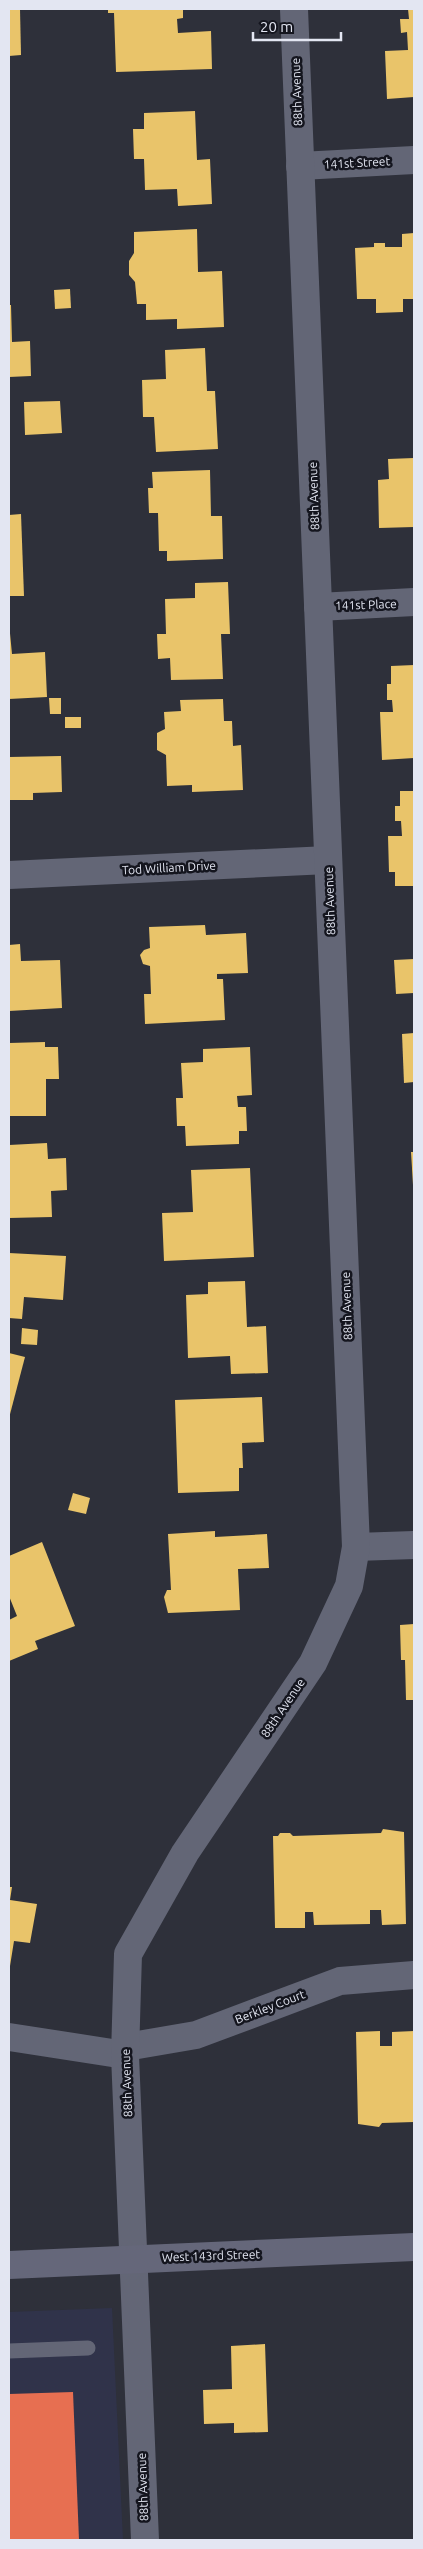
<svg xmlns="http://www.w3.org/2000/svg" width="423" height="2549" font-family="Ubuntu,sans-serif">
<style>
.built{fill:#30334a}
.homes{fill:#e9c46a}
.shops{fill:#e76f51}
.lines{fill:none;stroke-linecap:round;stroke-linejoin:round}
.lane{stroke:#636676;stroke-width:15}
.street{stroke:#636676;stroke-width:28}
.secondary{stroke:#65677a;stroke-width:28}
.labels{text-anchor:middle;stroke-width:5;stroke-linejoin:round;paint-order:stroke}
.street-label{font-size:12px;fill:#e3e6f2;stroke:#14151e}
</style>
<rect width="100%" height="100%" fill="#2e303a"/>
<polygon class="built" points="112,2308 123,2540 9,2540 9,2312"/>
<g class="homes">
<polygon points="9,9 20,9 21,55 9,56"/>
<polygon points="108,9 183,9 183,18 177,19 178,33 211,31 212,69 116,72 114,13 108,13"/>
<polygon points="408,9 414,9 414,97 387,99 385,51 408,50 407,32 401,33 400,19 409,19"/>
<polygon points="195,111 197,160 210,159 212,204 178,206 177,189 145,190 144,159 134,159 133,129 144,129 144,113"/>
<polygon points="197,229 198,272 222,271 224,327 177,329 177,319 146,320 146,304 137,304 135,282 129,275 129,261 134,253 134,232"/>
<polygon points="414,233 414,299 403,299 403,312 376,313 376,299 357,299 355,248 374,247 374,243 385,243 385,247 402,247 402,234"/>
<polygon points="70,289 71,308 55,309 54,290"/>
<polygon points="9,305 11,305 12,342 30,341 31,376 9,377"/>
<polygon points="205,348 207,391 215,391 218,449 156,452 154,417 143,417 142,380 166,379 165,350"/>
<polygon points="60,401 62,433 25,435 24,402"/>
<polygon points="414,458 414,527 379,528 378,480 389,479 388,459"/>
<polygon points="210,470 211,516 222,516 223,559 167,561 167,551 159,551 158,513 149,513 148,488 153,488 152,472"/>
<polygon points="21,514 24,596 9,596 9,515"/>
<polygon points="228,582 230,634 221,634 223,679 171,680 170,658 158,659 157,634 166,634 165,599 195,598 195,583"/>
<polygon points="9,623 12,654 45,652 47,697 9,699"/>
<polygon points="414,665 414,758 382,760 380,712 393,712 392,700 387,700 387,684 391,684 391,666"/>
<polygon points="49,698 61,698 61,714 50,714"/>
<polygon points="223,699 224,721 232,721 233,746 241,745 243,790 192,792 192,785 167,786 166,755 157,750 157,733 165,729 164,712 181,711 180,700"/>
<rect x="65" y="717" width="16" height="11"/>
<polygon points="61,756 62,792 33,793 33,800 9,800 9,757"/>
<polygon points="400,791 414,791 414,886 395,886 395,872 389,872 388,836 402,836 401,821 395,821 395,806 400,806"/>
<polygon points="205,925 206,935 246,933 248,973 217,974 217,979 223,979 225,1020 145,1024 144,994 151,994 150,966 143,964 140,955 144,950 150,948 149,927"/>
<polygon points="20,944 21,961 60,960 62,1008 9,1011 9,945"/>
<polygon points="414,959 414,993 396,994 394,960"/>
<polygon points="414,1033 414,1082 404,1083 402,1034"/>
<polygon points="45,1042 45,1047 58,1047 59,1079 46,1079 46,1116 9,1116 9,1043"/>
<polygon points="250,1047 252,1095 237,1096 238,1107 246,1107 247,1131 239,1131 239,1144 186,1146 185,1126 177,1126 176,1098 183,1098 181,1063 203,1062 203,1049"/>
<polygon points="47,1143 48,1159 66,1158 67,1190 51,1191 52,1217 9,1218 9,1145"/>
<polygon points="411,1152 414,1152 414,1185 413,1185"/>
<polygon points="250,1168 254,1257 164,1261 162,1213 193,1212 191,1170"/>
<polygon points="9,1253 66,1256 63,1300 24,1297 22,1319 9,1318"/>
<polygon points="245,1281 247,1327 266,1326 268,1373 231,1374 230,1356 188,1358 186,1295 208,1294 208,1282"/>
<polygon points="22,1328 38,1330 37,1345 21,1344"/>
<polygon points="9,1353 25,1357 9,1418"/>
<polygon points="262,1397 264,1442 242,1443 243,1468 239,1468 239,1491 178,1493 175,1400"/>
<polygon points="73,1493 90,1498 86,1514 68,1510"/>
<polygon points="215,1531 215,1537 267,1534 269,1568 238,1569 240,1610 168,1613 164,1597 167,1590 171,1590 168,1534"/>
<polygon points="42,1542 75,1626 35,1641 38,1649 9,1661 9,1620 17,1616 9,1596 9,1556"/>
<polygon points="414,1624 414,1700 406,1700 405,1660 401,1660 400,1625"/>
<polygon points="383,1829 404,1832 406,1924 382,1925 381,1910 370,1910 370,1924 314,1925 313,1912 305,1912 305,1928 275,1928 273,1836 278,1836 280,1833 290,1833 293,1836 381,1833"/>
<polygon points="9,1887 12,1887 10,1900 37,1904 30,1943 14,1941 10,1966"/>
<polygon points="380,2031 380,2046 392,2046 392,2032 414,2031 414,2122 382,2123 379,2127 358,2124 356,2032"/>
<polygon points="265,2344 268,2432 234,2433 234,2423 204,2424 203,2390 232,2389 231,2346"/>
</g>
<polygon class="shops" points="73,2392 79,2540 9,2540 9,2394"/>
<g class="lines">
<polyline class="lane" points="9,2351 88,2348"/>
<g class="street">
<polyline points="300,166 414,160"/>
<polyline points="318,607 414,602"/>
<polyline points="9,875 328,860"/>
<polyline points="356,1547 414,1545"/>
<polyline points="9,2037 125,2055"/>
<polyline points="126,2047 196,2035 340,1981 414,1975"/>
<polyline points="145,2540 125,2055 128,1954 185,1853 313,1663 349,1586 356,1547 294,9"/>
</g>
<polyline class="secondary" points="9,2265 414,2247"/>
</g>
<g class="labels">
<g class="street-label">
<text transform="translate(297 92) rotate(-92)" y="4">88th Avenue</text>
<text transform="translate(357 163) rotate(-3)" y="4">141st Street</text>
<text transform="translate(314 496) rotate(-92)" y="4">88th Avenue</text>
<text transform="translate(366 605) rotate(-2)" y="4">141st Place</text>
<text transform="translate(169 868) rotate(-3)" y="4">Tod William Drive</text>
<text transform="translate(330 901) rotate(-92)" y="4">88th Avenue</text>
<text transform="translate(347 1306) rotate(-92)" y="4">88th Avenue</text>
<text transform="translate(283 1708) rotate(-56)" y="4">88th Avenue</text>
<text transform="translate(270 2007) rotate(-21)" y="4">Berkley Court</text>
<text transform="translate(127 2083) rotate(-92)" y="4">88th Avenue</text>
<text transform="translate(211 2256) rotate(-2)" y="4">West 143rd Street</text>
<text transform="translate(143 2487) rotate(-92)" y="4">88th Avenue</text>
</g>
</g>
<rect width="423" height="2549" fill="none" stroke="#e3e6f2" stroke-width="20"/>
<path d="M253 32v8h88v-8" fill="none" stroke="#e3e6f2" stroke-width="2.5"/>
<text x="260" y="32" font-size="15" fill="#e3e6f2" stroke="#14151e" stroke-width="4" paint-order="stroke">20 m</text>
</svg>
